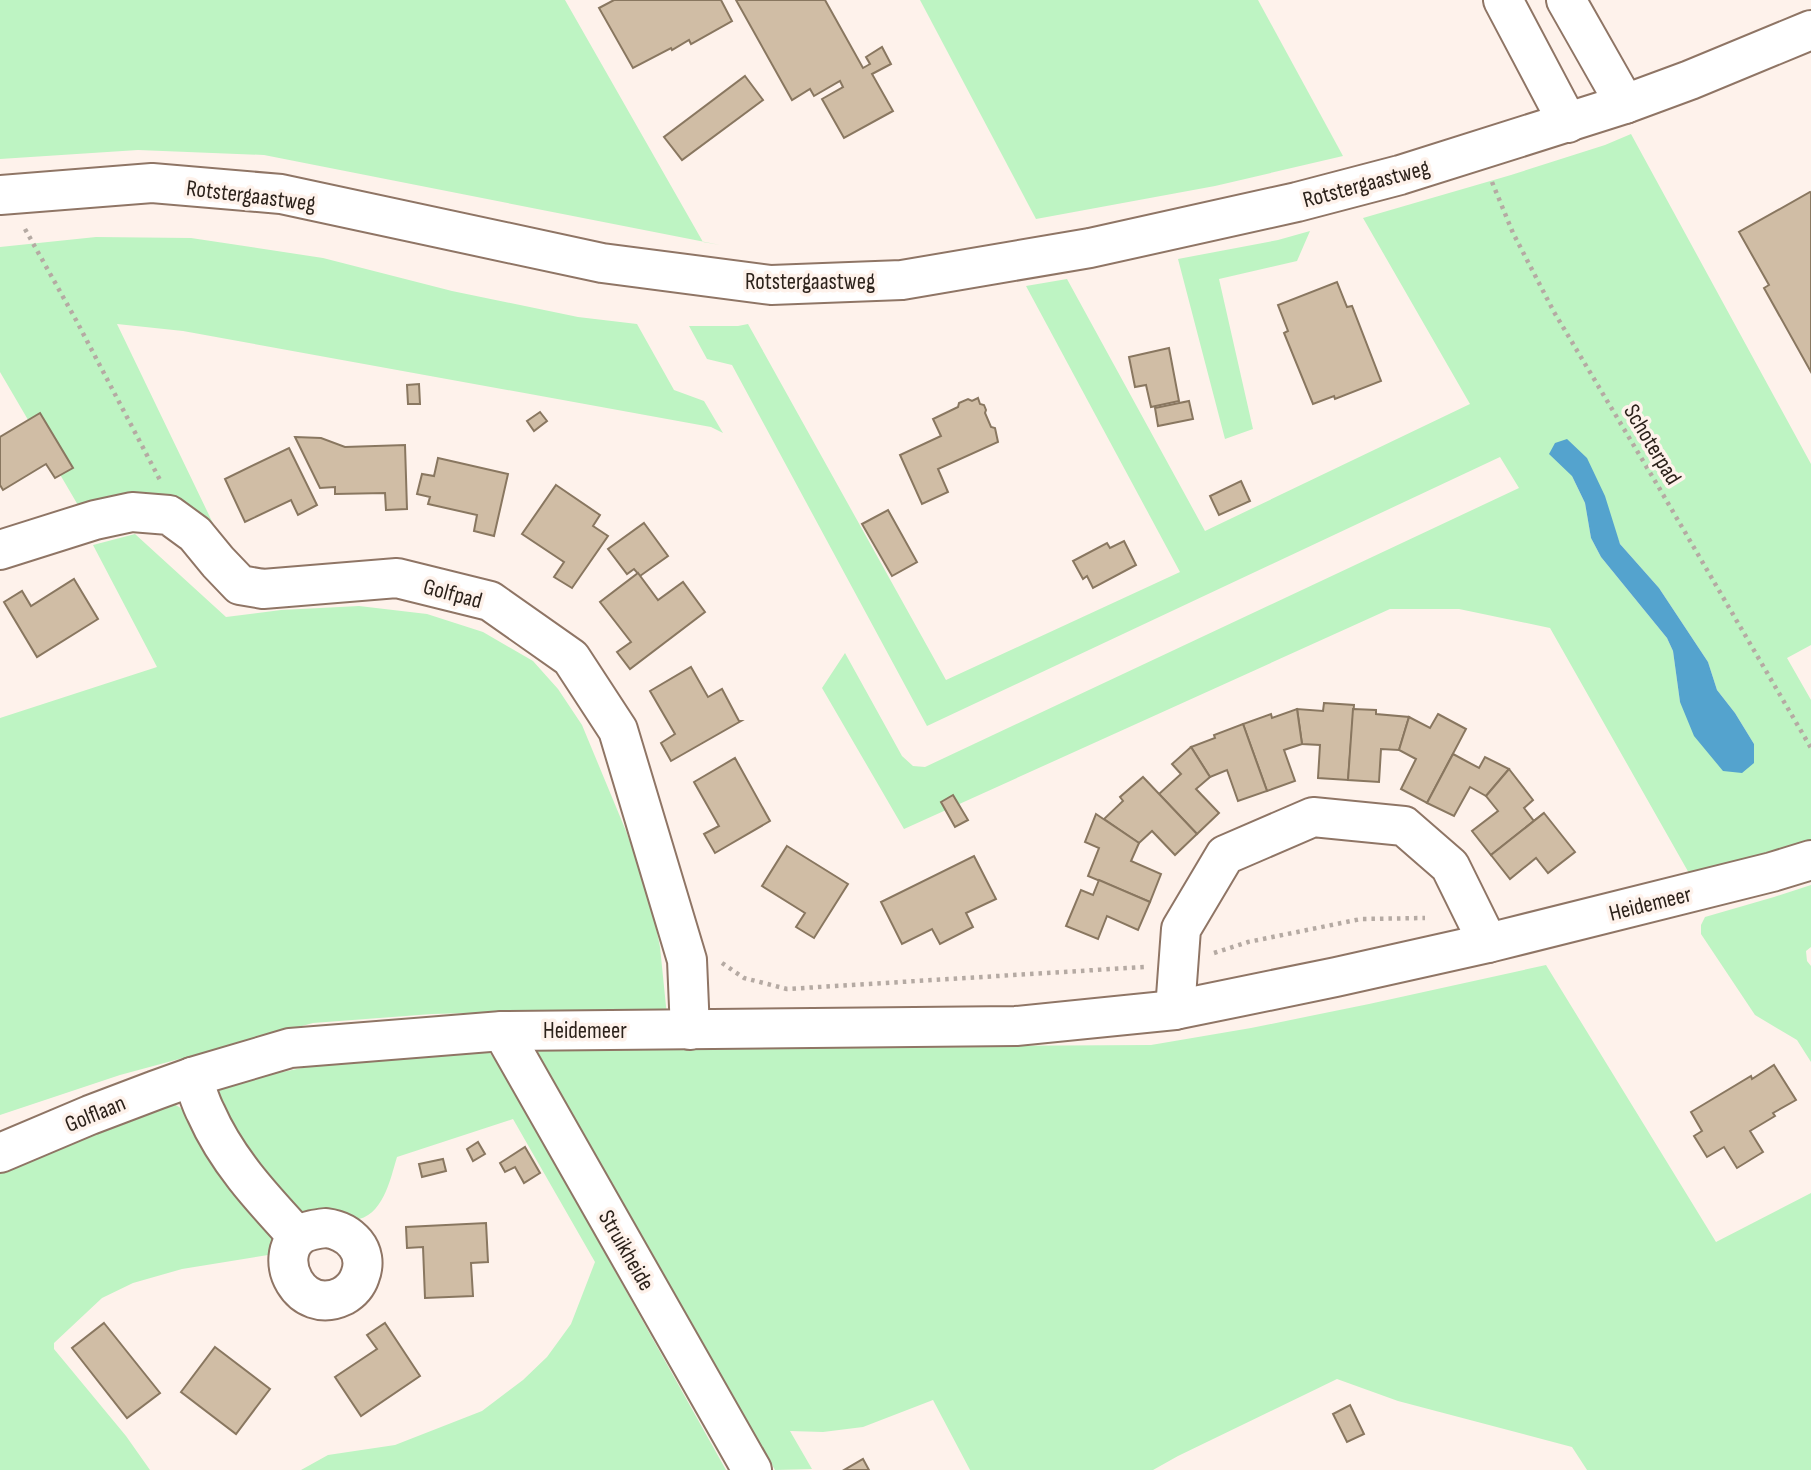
<svg xmlns="http://www.w3.org/2000/svg" width="1811" height="1470" font-family="'Sofia Sans Condensed',sans-serif">
<style>
.green{fill:#bef4c3;fill-rule:evenodd}
.water{fill:#54a3ce}
.building{fill:#d0bda5;stroke:#897760;stroke-width:2}
.lines{fill:none;stroke-linecap:round;stroke-linejoin:round}
.minor-casing{stroke:#8f7565;stroke-width:42}
.path{stroke:#b5aaa3;stroke-width:4.5;stroke-dasharray:3.5 5;stroke-linecap:butt}
.minor{stroke:#fff;stroke-width:38}
.labels{text-anchor:middle;stroke-width:7;stroke-linejoin:round;paint-order:stroke}
.street-label{font-size:23px;fill:#2c221b;stroke:#fef2eb}
</style>
<rect width="100%" height="100%" fill="#fef2eb"/>
<g class="green">
<polygon points="0,0 565,0 703,242 720,245 700,241 264,155 138,150 0,159"/>
<polygon points="920,0 1258,0 1343,156 1215,186 1036,219"/>
<path d="M1631 134 1811 464V645L1787 658 1811 700V850L1694 882 1550 628 1459 609H1390L904 829 822 688 845 653 902 756 913 766 925 767 1519 488 1500 457 927 726 732 365 707 359 689 326H738L748 324 946 680 1180 572 1026 286 1067 279 1205 531 1470 404 1363 218 1511 175 1605 145ZM1572 476 1612 523 1620 544 1659 588 1708 662 1717 690 1735 713 1754 744 1680 702 1673 651 1667 638 1601 557 1591 538 1585 503Z"/>
<polygon points="1310,231 1297,261 1219,279 1253,429 1225,439 1178,259 1278,240"/>
<polygon points="96,237 191,238 323,258 452,291 578,317 637,324 674,390 704,401 723,433 711,427 183,331 117,324 234,567 157,494 82,512 0,372 0,247"/>
<polygon points="135,534 226,617 281,610 359,606 427,614 483,632 533,661 558,689 582,725 626,831 649,893 660,947 667,1016 472,1013 432,1014 313,1023 120,1075 0,1115 0,718 157,667 93,545"/>
<polygon points="1811,885 1811,947 1806,951 1807,961 1811,966 1811,1062 1797,1040 1755,1015 1701,934 1701,925 1705,917 1774,897"/>
<polygon points="1546,965 1716,1242 1811,1193 1811,1470 1587,1470 1572,1447 1398,1401 1337,1379 1178,1456 1153,1470 970,1470 933,1400 863,1427 823,1432 790,1431 812,1469 775,1470 522,1044 821,1047 1151,1045 1251,1028 1369,1004"/>
<path d="M475 1044 489 1052 502 1069 726 1470H301L328 1455 395 1445 482 1411 523 1380 547 1357 571 1324 595 1262 513 1119 397 1157C390 1180 383 1217 354 1220 349 1221 342 1219 337 1219 323 1218 308 1216 293 1215L217 1104 219 1092 225 1084 359 1056Z"/>
<polygon points="158,1103 174,1104 189,1113 274,1228 274,1252 268,1255 182,1269 133,1283 102,1298 54,1343 54,1349 126,1436 150,1470 0,1470 0,1170"/>
</g>
<polygon class="water" points="1567,439 1587,458 1605,496 1620,544 1659,588 1708,662 1717,690 1735,713 1754,744 1754,763 1742,773 1723,771 1694,736 1680,702 1673,651 1667,638 1601,557 1591,538 1585,503 1572,476 1549,454 1555,443"/>
<g class="building">
<polygon points="614,0 721,0 732,21 691,44 689,40 672,50 671,48 633,68 599,8"/>
<polygon points="736,0 825,0 863,68 870,64 866,57 882,47 891,64 872,74 893,111 844,138 822,99 843,87 840,81 814,96 810,89 792,100"/>
<polygon points="745,76 763,100 682,160 664,137"/>
<polygon points="1810,192 1811,193 1811,372 1764,288 1769,285 1739,232"/>
<polygon points="1337,282 1347,307 1352,306 1381,381 1335,399 1334,396 1313,404 1284,333 1288,331 1278,305"/>
<polygon points="1169,348 1179,401 1151,407 1146,385 1135,387 1129,357"/>
<polygon points="419,384 420,404 408,404 407,385"/>
<polygon points="978,398 980,404 984,405 986,410 985,413 991,427 995,428 998,442 938,469 948,492 922,504 900,455 941,436 933,419 958,407 959,403 968,399 972,401"/>
<polygon points="1189,401 1193,419 1158,426 1155,408"/>
<polygon points="540,412 547,421 534,431 527,421"/>
<polygon points="40,413 73,468 55,478 46,464 3,490 0,485 0,437"/>
<polygon points="295,437 321,438 345,447 405,445 407,509 386,510 385,493 335,494 335,487 320,488"/>
<polygon points="289,448 317,505 298,515 291,500 245,522 225,479"/>
<polygon points="438,458 508,474 494,536 474,531 477,515 428,504 430,497 417,494 422,474 434,476"/>
<polygon points="1241,481 1250,501 1219,515 1210,496"/>
<polygon points="556,485 600,515 593,526 608,536 572,588 554,577 564,562 522,534"/>
<polygon points="888,510 917,562 892,576 862,524"/>
<polygon points="644,523 668,556 640,576 634,569 627,574 608,549"/>
<polygon points="1124,541 1136,565 1093,588 1087,576 1083,579 1073,561 1107,543 1110,548"/>
<polygon points="638,573 658,600 683,582 705,612 630,669 617,652 631,642 600,602"/>
<polygon points="74,579 98,619 37,657 4,602 22,591 31,606"/>
<polygon points="691,667 708,697 722,689 739,721 741,721 671,761 661,743 675,734 650,691"/>
<polygon points="1324,703 1354,705 1348,780 1318,778 1320,745 1302,744 1297,709 1323,711"/>
<polygon points="1297,709 1302,744 1284,750 1295,781 1267,791 1243,724 1271,714 1272,718"/>
<polygon points="1353,709 1376,710 1376,714 1409,717 1399,750 1381,749 1379,782 1348,780"/>
<polygon points="1438,714 1466,729 1427,803 1401,789 1416,759 1399,750 1409,717 1430,728"/>
<polygon points="1243,724 1267,791 1238,801 1227,770 1210,777 1191,747 1215,738 1214,735"/>
<polygon points="1191,747 1210,777 1196,789 1219,813 1197,834 1159,794 1181,774 1172,764"/>
<polygon points="1453,754 1479,768 1485,757 1509,769 1486,796 1470,787 1454,816 1427,803"/>
<polygon points="735,758 770,821 715,853 704,834 719,826 694,782"/>
<polygon points="1509,769 1533,800 1524,808 1534,821 1544,813 1491,855 1472,831 1498,811 1486,796"/>
<polygon points="1143,777 1197,834 1175,855 1152,831 1139,843 1104,819 1123,801 1120,797"/>
<polygon points="953,795 968,820 955,827 941,802"/>
<polygon points="1544,813 1575,852 1548,873 1536,858 1510,879 1491,855"/>
<polygon points="1096,814 1139,843 1131,861 1161,874 1150,902 1088,876 1099,848 1085,842"/>
<polygon points="787,846 848,884 814,938 796,927 805,913 762,886"/>
<polygon points="974,856 996,899 966,913 973,927 940,944 932,929 902,944 881,902"/>
<polygon points="1099,880 1150,902 1138,930 1107,916 1098,939 1066,926 1081,890 1093,895"/>
<polygon points="1774,1065 1796,1100 1773,1113 1775,1116 1750,1131 1763,1152 1737,1168 1724,1147 1707,1157 1694,1136 1702,1131 1691,1112 1751,1076 1752,1079"/>
<polygon points="478,1142 485,1154 473,1161 467,1149"/>
<polygon points="525,1147 540,1173 524,1183 515,1167 505,1172 500,1163"/>
<polygon points="443,1159 446,1171 422,1177 419,1164"/>
<polygon points="486,1223 488,1262 471,1263 473,1296 425,1298 423,1247 407,1248 406,1227"/>
<polygon points="104,1323 160,1393 127,1418 72,1348"/>
<polygon points="385,1323 420,1376 361,1416 335,1377 377,1349 367,1335"/>
<polygon points="215,1347 270,1389 236,1434 181,1392"/>
<polygon points="1350,1405 1364,1434 1347,1442 1333,1414"/>
<polygon points="863,1459 869,1470 844,1470"/>
</g>
<g class="lines">
<defs>
<g id="minor">
<polyline points="1503,0 1568,123"/>
<polyline points="1566,0 1625,104"/>
<polyline points="0,195 152,183 281,194 602,263 771,285 902,280 1090,248 1297,202 1400,175 1625,104 1690,80 1811,30"/>
<polyline points="0,550 95,520 132,512 169,515 195,534 218,562 240,585 263,589 397,578 490,601 571,658 618,730 687,960 690,1030"/>
<polyline points="1175,1010 1181,929 1225,855 1313,817 1404,826 1450,866 1488,943"/>
<polyline points="502,1031 752,1470"/>
<path d="M192 1077C197 1089 200 1102 206 1113 227 1161 263 1199 298 1237"/>
<polyline points="0,1153 90,1115 156,1090 192,1077 290,1048 502,1031 1016,1026 1175,1010 1336,977 1488,943 1772,872 1811,860"/>
<path d="M326 1228C349 1231 370 1250 360 1276 357 1285 350 1292 343 1296 300 1317 271 1258 300 1235 308 1230 317 1229 326 1228Z"/>
</g>
</defs>
<use href="#minor" class="minor-casing"/>
<g class="path">
<polyline points="1492,182 1513,233 1554,312 1658,486 1811,748"/>
<polyline points="25,229 76,320 160,480"/>
<polyline points="1214,953 1248,942 1361,919 1425,918"/>
<polyline points="722,963 744,978 787,989 1144,967"/>
</g>
<use href="#minor" class="minor"/>
</g>
<g class="labels">
<g class="street-label">
<text transform="translate(1366 183) rotate(-15)" y="8">Rotstergaastweg</text>
<text transform="translate(251 195) rotate(7)" y="8">Rotstergaastweg</text>
<text x="810" y="289">Rotstergaastweg</text>
<text transform="translate(1653 444) rotate(59)" y="8">Schoterpad</text>
<text transform="translate(453 593) rotate(15)" y="8">Golfpad</text>
<text transform="translate(1650 903) rotate(-14)" y="8">Heidemeer</text>
<text x="585" y="1038">Heidemeer</text>
<text transform="translate(95 1113) rotate(-22)" y="8">Golflaan</text>
<text transform="translate(627 1250) rotate(60)" y="8">Struikheide</text>
</g>
</g>
</svg>
